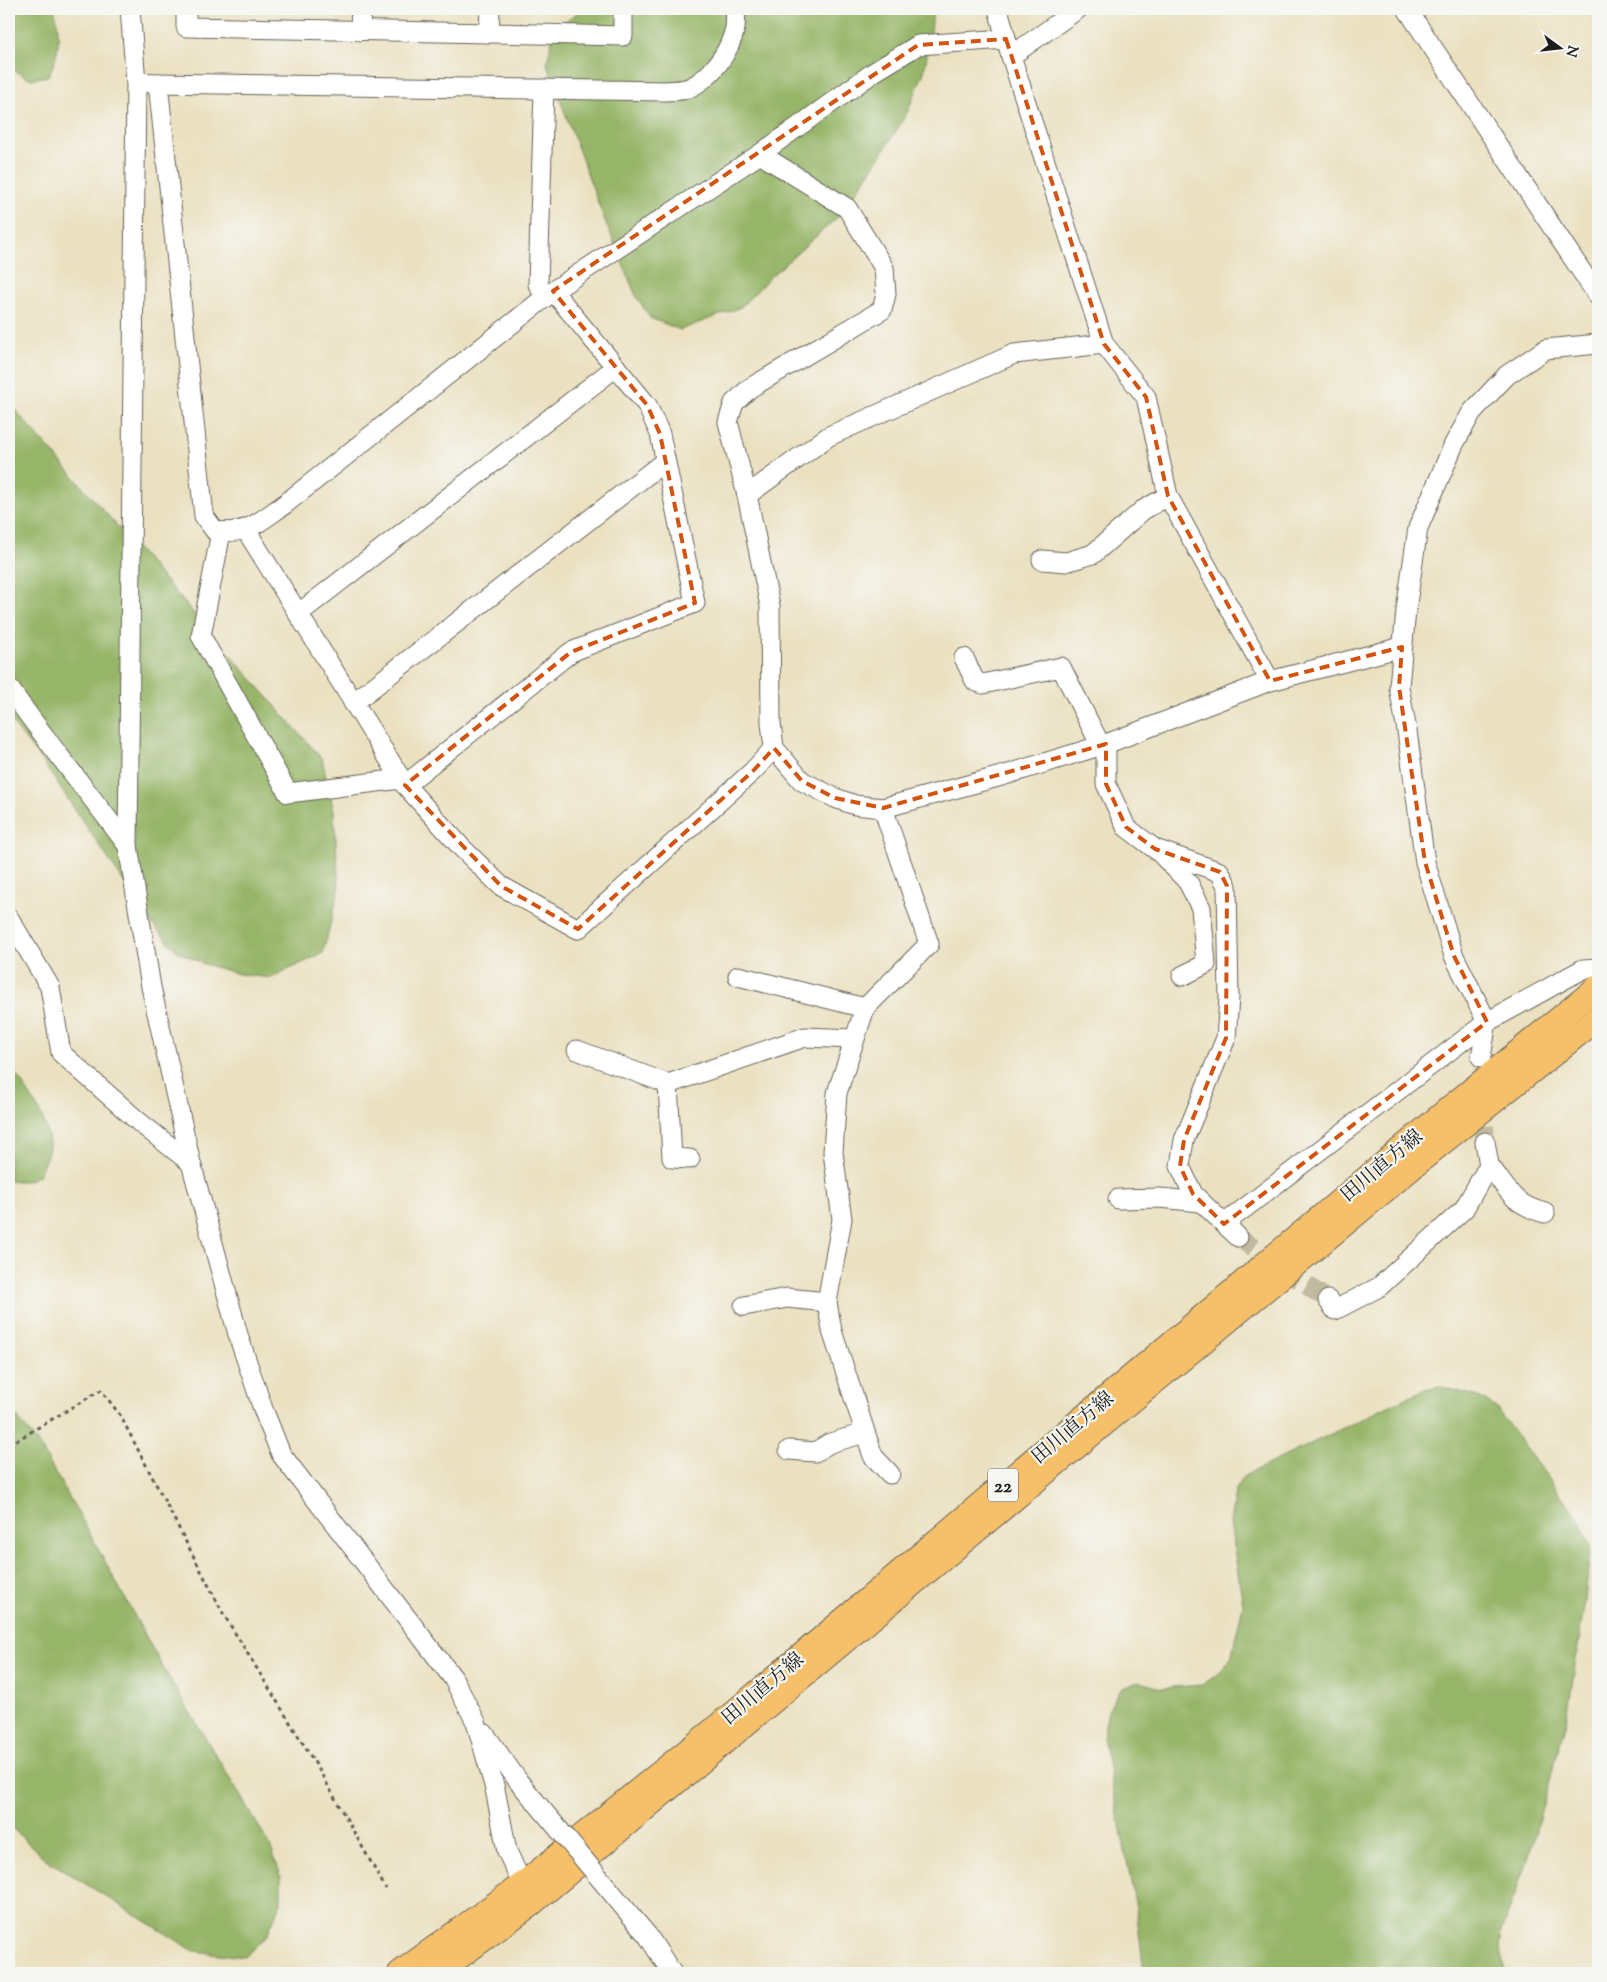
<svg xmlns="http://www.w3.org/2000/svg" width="1607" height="1982" font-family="'Sorts Mill Goudy','Noto Serif JP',serif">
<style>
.forest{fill:#96b568;stroke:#596842}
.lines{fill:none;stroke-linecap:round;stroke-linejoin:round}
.minor-tunnel{stroke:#c2baa0;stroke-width:19;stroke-dasharray:19 9;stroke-linecap:butt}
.minor-casing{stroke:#646156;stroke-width:21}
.major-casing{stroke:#646156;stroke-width:26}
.path{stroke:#646156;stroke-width:3;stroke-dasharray:4 4;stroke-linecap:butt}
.minor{stroke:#fff;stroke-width:19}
.major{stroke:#f6c06b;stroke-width:24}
.minor-bridge-casing{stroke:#646156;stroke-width:21;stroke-linecap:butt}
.minor-bridge{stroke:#fff;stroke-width:19}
.marked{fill:none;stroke:#d4530e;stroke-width:4;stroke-dasharray:10 6;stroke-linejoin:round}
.labels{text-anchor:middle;stroke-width:4.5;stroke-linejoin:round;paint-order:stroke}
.shield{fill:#f6f6f2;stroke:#5d5d5c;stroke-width:1}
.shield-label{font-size:19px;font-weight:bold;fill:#1c1c1c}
.street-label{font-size:20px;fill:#1c1c1c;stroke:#f6f6f2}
</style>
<rect width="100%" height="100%" fill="#f6f6f2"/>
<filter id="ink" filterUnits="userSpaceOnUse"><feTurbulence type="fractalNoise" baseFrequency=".02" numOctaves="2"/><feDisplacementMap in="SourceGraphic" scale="10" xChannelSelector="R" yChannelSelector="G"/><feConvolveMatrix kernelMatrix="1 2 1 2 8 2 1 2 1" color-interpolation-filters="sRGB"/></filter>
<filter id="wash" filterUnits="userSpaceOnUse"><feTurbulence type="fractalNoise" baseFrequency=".0096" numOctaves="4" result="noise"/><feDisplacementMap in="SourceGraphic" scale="20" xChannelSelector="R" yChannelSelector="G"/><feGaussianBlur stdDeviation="1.12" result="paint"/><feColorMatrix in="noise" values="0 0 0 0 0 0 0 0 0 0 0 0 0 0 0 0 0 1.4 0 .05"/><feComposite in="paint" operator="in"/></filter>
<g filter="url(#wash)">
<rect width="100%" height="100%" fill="#ebe1c1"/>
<g class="forest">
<path d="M9 9H54C61 32 60 55 48 76L31 79 9 68Z"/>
<polygon points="583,9 933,9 931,33 924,72 907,113 875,165 838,217 770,277 741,307 680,330 650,318 636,296 601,211 547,64 552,38 560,25"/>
<polygon points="9,403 322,759 334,811 339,890 323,953 271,978 239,974 204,964 177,951 153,925 44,764 9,718"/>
<path d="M9 1065C25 1088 48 1115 49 1145 49 1154 42 1166 39 1175L27 1181H9Z"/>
<polygon points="1439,1386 1479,1397 1495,1407 1576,1515 1584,1530 1590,1547 1585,1601 1567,1718 1529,1855 1502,1931 1500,1949 1506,1973 1144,1973 1136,1908 1103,1737 1108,1710 1122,1687 1140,1682 1161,1688 1202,1685 1221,1672 1231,1658 1243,1605 1230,1523 1235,1491 1244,1476 1397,1402 1425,1389"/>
<polygon points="9,1407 40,1446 85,1525 162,1666 270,1845 281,1876 281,1903 266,1937 244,1957 194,1951 44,1858 9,1825"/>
</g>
</g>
<g filter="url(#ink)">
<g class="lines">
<g class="minor-tunnel">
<polyline points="1483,1098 1485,1142"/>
<polyline points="1238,1237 1328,1300"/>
</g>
<defs>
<g id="minor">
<polyline points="130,9 136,82 128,846 151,987 191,1163 239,1338 263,1409 281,1454 453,1678 476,1722 495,1789 507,1851 528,1897"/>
<polyline points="186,9 186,27 489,33"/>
<polyline points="490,9 489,33 623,36 623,9"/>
<polyline points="998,9 1011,56 1104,344 1146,397 1168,496 1270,681"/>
<polyline points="1407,9 1598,296"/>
<polyline points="360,31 361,9"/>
<polyline points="1011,56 1078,9"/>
<path d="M136 82 158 83 204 516 215 531C248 535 259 522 285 504L553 291 760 154 874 72 918 45 1006 39"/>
<path d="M158 83 666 91C673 90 682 91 689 88 711 78 730 52 735 28 736 22 735 15 736 9"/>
<polyline points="544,89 538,284 545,297"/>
<polyline points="760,154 847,208 884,268 886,294 882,310 750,388 734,403 728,422 747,495 770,606 771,723 774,748 802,781 835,798 855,805 883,808 1005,775 1106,744 1270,681 1402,647"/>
<polyline points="747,495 829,436 1014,354 1104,344"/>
<polyline points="246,530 405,785 462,848 501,886 578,929 753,771 774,748"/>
<polyline points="221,532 201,636 288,793 401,779"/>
<polyline points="1042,560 1066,562 1093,554 1143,510 1168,496"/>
<polyline points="298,614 616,367"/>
<polyline points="964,658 975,681 983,684 1061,667 1101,746"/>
<path d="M9 688C47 742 89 793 128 846"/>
<polyline points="353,703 665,461"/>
<polyline points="1106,744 1106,784 1126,827 1155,849 1220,872 1227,886 1229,998 1226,1038 1184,1140 1180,1166 1193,1194 1238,1237"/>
<polyline points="405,785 571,652 695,603 660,434 647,405 553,291"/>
<polyline points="883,808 929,944 865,1008 837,1093 833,1152 842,1219 827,1302 832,1331 873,1456 890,1474"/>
<polyline points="1158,851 1188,882 1201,908 1206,964 1182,976"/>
<polyline points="9,918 50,987 61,1053 139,1122 191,1163"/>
<polyline points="738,976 865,1008"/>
<polyline points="577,1050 668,1084"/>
<polyline points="1481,1057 1487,1022 1454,956 1425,862 1407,731 1399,687 1406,610 1418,528 1454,444 1472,412 1507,375 1546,349 1598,344"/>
<polyline points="690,1159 672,1158 668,1084 805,1037 855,1039"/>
<path d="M1489 1165C1509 1191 1512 1204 1545 1213"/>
<polyline points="1118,1199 1160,1198 1201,1202"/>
<polyline points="1224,1224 1487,1022 1583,969 1598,968"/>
<polyline points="1328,1300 1335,1310 1379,1287 1464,1209 1489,1165 1485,1142"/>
<polyline points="744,1306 787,1298 827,1302"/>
<polyline points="789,1450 815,1452 830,1443 865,1433"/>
<polyline points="484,1733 519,1782"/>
<polyline points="648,1936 672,1973"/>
</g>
<g id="major">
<polyline points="400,1973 523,1884 712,1731 1451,1107 1598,987"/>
<polyline points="437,1973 531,1904 1029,1486 1439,1145 1598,1018"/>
</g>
</defs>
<use href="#minor" class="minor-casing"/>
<use href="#major" class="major-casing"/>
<polyline class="path" points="9,1445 101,1390 120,1415 224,1615 318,1768 386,1889"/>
<use href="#minor" class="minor"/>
<use href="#major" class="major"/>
<defs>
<polyline id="minor-bridge" points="519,1782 648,1936"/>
</defs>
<use href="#minor-bridge" class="minor-bridge-casing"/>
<use href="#minor-bridge" class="minor-bridge"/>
</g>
</g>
<path class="marked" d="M1006 39 1104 344 1146 397 1168 496 1270 681 1402 647 1399 687 1425 862 1454 956 1487 1022 1224 1224 1193 1194 1180 1166 1184 1140 1226 1038 1227 886 1220 872 1155 849 1126 827 1106 784V744L883 808 835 798 802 781 774 748 753 771 578 929 501 886 405 785 571 652 695 603 660 434 647 405 553 291 918 45Z"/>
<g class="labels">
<rect class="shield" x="988" y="1468.5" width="30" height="33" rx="4"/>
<g class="shield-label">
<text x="1003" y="1492">22</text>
</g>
<g class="street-label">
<text transform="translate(1381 1165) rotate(-40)" y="7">田川直方線</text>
<text transform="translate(1072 1427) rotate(-40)" y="7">田川直方線</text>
<text transform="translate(762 1688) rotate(-40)" y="7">田川直方線</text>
</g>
</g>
<rect width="1607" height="1982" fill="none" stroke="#f6f6f2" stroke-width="30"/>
<g transform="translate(1560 48) rotate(105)" stroke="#f6f6f2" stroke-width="4" paint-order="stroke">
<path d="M0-4L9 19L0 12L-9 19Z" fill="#1c1c1c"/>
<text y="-8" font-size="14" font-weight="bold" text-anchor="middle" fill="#1c1c1c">N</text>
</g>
</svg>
